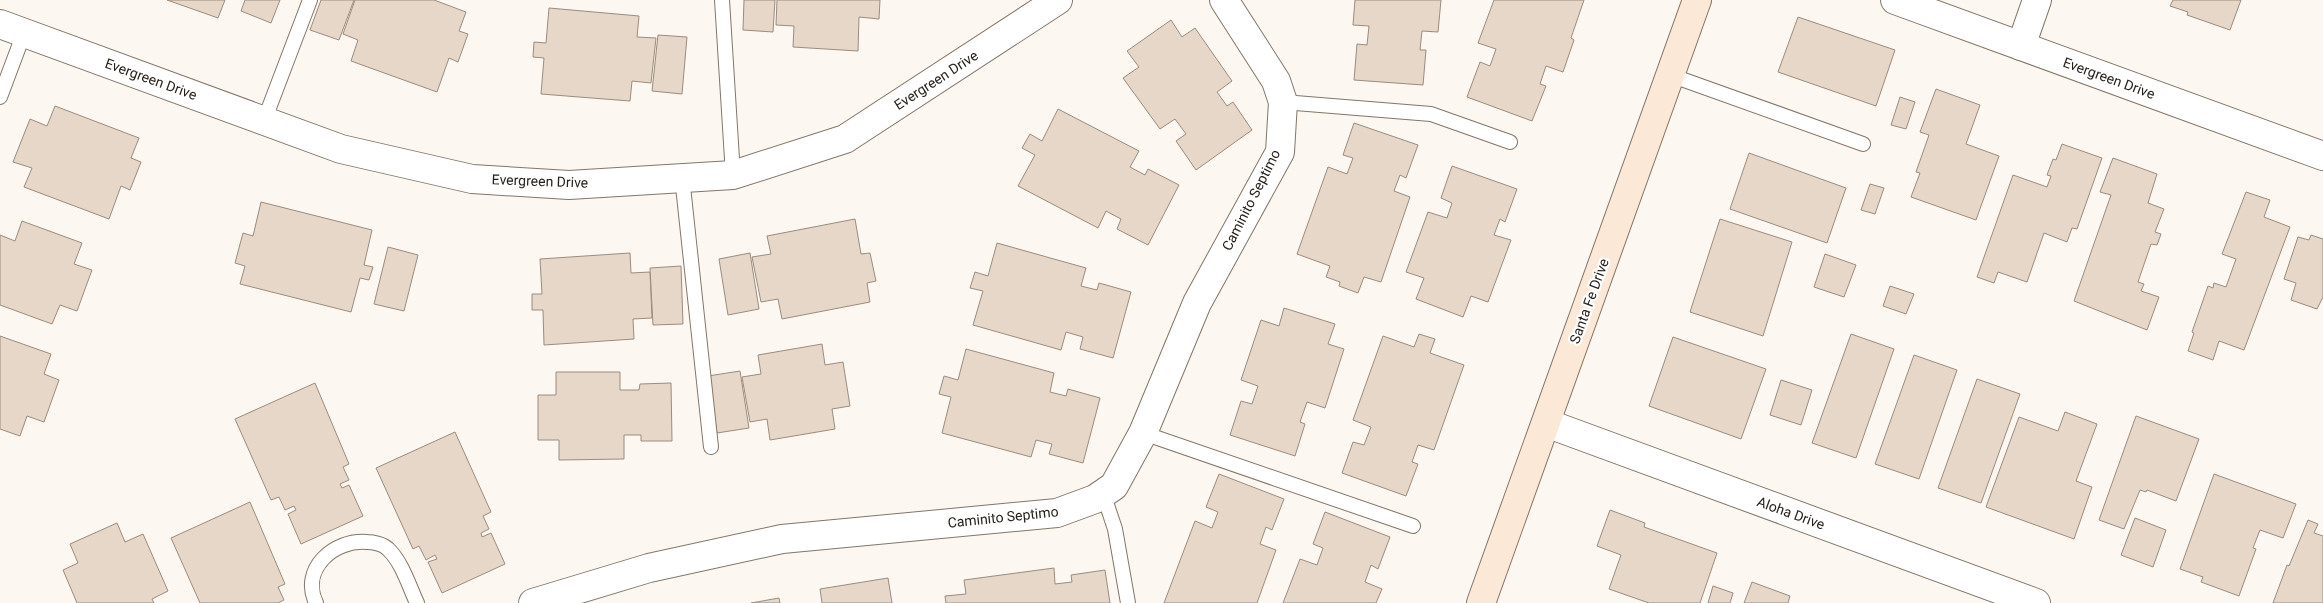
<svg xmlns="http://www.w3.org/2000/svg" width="2323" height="603" font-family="Roboto,sans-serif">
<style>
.building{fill:#e6d7c9;stroke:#9a8c7e}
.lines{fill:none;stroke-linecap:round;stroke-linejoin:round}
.service-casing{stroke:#837669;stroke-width:16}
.minor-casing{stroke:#837669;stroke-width:30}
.secondary-casing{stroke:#837669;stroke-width:30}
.service{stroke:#fff;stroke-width:14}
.minor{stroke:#fff;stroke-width:28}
.secondary{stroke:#fbe8d7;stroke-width:28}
.labels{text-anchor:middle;stroke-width:4.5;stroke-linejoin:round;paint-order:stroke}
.street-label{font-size:14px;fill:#27211c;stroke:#fff}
</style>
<rect width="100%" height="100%" fill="#fdf7f1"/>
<g class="building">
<polygon points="167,0 225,0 218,18"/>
<polygon points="245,0 280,0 271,23 241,11"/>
<polygon points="321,0 354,0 339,40 310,30"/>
<polygon points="355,0 434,0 466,12 459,31 468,34 458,62 449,58 437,92 351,61 358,40 343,34"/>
<polygon points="744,0 775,0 773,32 743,30"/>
<polygon points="777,0 880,0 879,19 859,17 858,51 793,47 794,26 776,25"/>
<polygon points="1355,0 1441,0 1438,32 1422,31 1420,50 1426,50 1423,85 1354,80 1357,44 1367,45 1369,26 1353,25"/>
<polygon points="1494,0 1584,0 1571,38 1574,40 1563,72 1546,66 1540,84 1546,86 1532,121 1467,97 1480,62 1490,66 1496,49 1478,43"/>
<polygon points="2173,0 2241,0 2230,30 2187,15 2188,12 2170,6"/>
<polygon points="549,8 639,16 637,37 656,38 651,83 632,81 630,101 541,94 544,58 533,57 534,42 546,43"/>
<polygon points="1798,17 1895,50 1876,106 1778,72"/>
<polygon points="1171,20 1182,37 1195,28 1232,81 1217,92 1227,106 1233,102 1252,130 1196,170 1176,141 1186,134 1175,119 1160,129 1123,78 1139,67 1127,51"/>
<polygon points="658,35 687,37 682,94 652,91"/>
<polygon points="1936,89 1980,105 1966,144 1999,156 1976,220 1911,197 1920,173 1916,172 1929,135 1920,132"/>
<polygon points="1900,97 1915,102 1906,129 1891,125"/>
<polygon points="55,106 139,138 131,158 141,162 130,190 121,186 109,219 24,187 32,168 13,162 30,119 47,126"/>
<polygon points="1058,109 1139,151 1130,167 1145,175 1148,169 1179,185 1148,245 1117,229 1121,219 1106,211 1098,228 1018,186 1035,155 1022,148 1030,134 1042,141"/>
<polygon points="1354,123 1418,145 1406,178 1400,175 1394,191 1410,197 1381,282 1364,277 1358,293 1339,286 1340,282 1326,277 1330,266 1297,254 1328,167 1347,174 1353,158 1343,155"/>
<polygon points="2062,144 2102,158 2077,229 2072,228 2067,242 2044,233 2027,282 1998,272 1994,283 1977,277 2013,175 2047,187 2051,176 2047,175 2053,159 2056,160"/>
<polygon points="1749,153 1846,188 1827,243 1730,209"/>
<polygon points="2113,158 2157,174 2148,203 2164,209 2155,232 2161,234 2157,245 2151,244 2138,282 2144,284 2141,291 2159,297 2147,330 2074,301 2111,195 2100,192"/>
<polygon points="1452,166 1517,189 1505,222 1500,219 1494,235 1511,240 1488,302 1471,296 1463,317 1416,299 1424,278 1406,272 1428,212 1447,218 1452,203 1441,198"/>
<polygon points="1870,184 1884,188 1875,214 1861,210"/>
<polygon points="2246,192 2270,200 2264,217 2290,227 2244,350 2219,341 2213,360 2188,351 2194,333 2192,332 2208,286 2213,288 2214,283 2226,287 2236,259 2222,254"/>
<polygon points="261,202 372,230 364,265 373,267 369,280 360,278 351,312 240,284 245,266 235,263 243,233 253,236"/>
<polygon points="855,219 861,254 870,253 876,281 867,283 870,302 782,319 778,299 761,302 752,257 771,254 767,236"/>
<polygon points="1720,219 1792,242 1763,336 1690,312"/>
<polygon points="22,221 82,243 74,264 92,270 77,311 60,305 52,324 0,305 0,235 15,241"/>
<polygon points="2311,235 2323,239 2323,297 2317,309 2291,300 2296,283 2284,279 2298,237 2309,240"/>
<polygon points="997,243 1086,268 1081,286 1097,290 1099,283 1131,292 1113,358 1080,349 1083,337 1066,332 1061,350 973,325 983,291 970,288 975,272 988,276"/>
<polygon points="388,247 418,255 404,311 374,304"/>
<polygon points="630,253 631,273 650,272 652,318 633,319 634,339 544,345 543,310 532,310 532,294 542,294 540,259"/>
<polygon points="750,253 759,309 728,315 719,259"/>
<polygon points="1825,254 1856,265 1844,297 1814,287"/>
<polygon points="681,266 683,324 653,325 650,268"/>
<polygon points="1890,286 1914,294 1906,314 1883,306"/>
<polygon points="1284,308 1335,324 1328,344 1344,349 1325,408 1307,402 1300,422 1305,424 1295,456 1230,435 1241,401 1252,404 1258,386 1241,380 1261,320 1279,326"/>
<polygon points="1419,334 1435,339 1430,353 1464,365 1434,450 1418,445 1412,462 1418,464 1406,496 1342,473 1353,442 1364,445 1371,427 1353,420 1383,336 1414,347"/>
<polygon points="1851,334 1894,349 1856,458 1812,443"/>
<polygon points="0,336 51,354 44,374 59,380 44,422 27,416 20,436 0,429"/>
<polygon points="1673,337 1766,369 1741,439 1649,406"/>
<polygon points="822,344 825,365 843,362 850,406 832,409 835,429 770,440 767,419 750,422 742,377 761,374 758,355"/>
<polygon points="966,349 1054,373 1050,392 1066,396 1068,389 1100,398 1083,463 1049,454 1052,444 1036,440 1031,457 942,433 951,397 939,394 944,376 958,380"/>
<polygon points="1914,355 1957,370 1919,479 1875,464"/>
<polygon points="740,371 749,428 717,433 708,376"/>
<polygon points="556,372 620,372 620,390 639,390 640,384 671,383 672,441 641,441 641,435 624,435 624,459 559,460 559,440 538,440 538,395 556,395"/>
<polygon points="1977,379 2020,394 1981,503 1938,488"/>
<polygon points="1781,380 1812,390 1801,425 1770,415"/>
<polygon points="315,383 349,464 343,467 349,480 340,484 342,488 349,485 363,516 301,544 288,514 296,510 294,506 285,510 279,497 271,500 235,419"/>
<polygon points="2065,412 2097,424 2076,481 2092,487 2074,539 1986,507 2019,417 2058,431"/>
<polygon points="2136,416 2199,439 2176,501 2147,490 2146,492 2140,490 2124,529 2099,520"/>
<polygon points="455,432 491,512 483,516 489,529 481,533 482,537 491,533 505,564 442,593 428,562 437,559 435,555 426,560 419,546 413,549 376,468"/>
<polygon points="1219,474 1284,499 1272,530 1266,527 1260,544 1276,550 1257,603 1164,603 1195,521 1212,528 1218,512 1206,507"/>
<polygon points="2214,474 2296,504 2283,538 2260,530 2253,548 2256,549 2239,596 2201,582 2203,577 2180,569"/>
<polygon points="250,502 285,584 278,587 284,600 278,603 200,603 171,538"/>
<polygon points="1610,510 1645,523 1644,527 1717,553 1700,603 1649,603 1609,589 1621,555 1597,546"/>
<polygon points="1325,512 1390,537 1378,569 1371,565 1365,582 1382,589 1376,603 1283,603 1300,559 1317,565 1323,548 1313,544"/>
<polygon points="2135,518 2166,530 2153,567 2121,555"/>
<polygon points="2308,520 2318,524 2314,533 2323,536 2323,603 2273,603 2287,565 2289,566"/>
<polygon points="117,523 125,542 143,534 168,591 152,599 154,603 77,603 63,570 78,563 70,544"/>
<polygon points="1054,568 1055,584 1072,582 1071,575 1105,570 1110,603 946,603 945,596 966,594 964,580"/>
<polygon points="888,578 892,603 822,603 820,589"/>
<polygon points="1752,582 1790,596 1788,603 1744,603"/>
<polygon points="1713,586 1733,593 1730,603 1708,603"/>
<polygon points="779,598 780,603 751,603"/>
</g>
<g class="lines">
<defs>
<g id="service">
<polyline points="722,0 733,175"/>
<polyline points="1670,75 1863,144"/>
<polyline points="0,97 24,33"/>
<polyline points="1283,102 1431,114 1510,142"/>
<polyline points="264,121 310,0"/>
<polyline points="682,177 711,447"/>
<polyline points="1143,433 1413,526"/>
<polyline points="1103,493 1115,529 1128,603"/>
<path d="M316 603C300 569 334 539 367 542 373 542 383 544 388 549 402 562 409 586 417 603"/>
</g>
<g id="minor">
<polyline points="1895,0 2323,156"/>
<polyline points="0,24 341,149 472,179 569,185 733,175 845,139 1058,0"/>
<polyline points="2021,46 2037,0"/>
<polyline points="1546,423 2036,603"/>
<polyline points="533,603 649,568 782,539 1057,513 1095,499 1114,486 1143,433 1197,303 1280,152 1283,102 1276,81 1224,0"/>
</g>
<polyline id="secondary" points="1481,603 1697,0"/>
</defs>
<use href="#service" class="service-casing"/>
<use href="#minor" class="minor-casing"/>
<use href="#secondary" class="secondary-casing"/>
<use href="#service" class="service"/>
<use href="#minor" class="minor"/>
<use href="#secondary" class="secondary"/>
</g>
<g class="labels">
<g class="street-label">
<text transform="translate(2109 78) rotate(20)" y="5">Evergreen Drive</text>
<text transform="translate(151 79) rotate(20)" y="5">Evergreen Drive</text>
<text transform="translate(936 80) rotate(-33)" y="5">Evergreen Drive</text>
<text transform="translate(540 181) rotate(2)" y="5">Evergreen Drive</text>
<text transform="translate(1251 200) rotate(-63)" y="5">Caminito Septimo</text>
<text transform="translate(1589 301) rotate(-70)" y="5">Santa Fe Drive</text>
<text transform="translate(1791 513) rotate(20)" y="5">Aloha Drive</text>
<text transform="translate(1003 517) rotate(-6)" y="5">Caminito Septimo</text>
</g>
</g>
</svg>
